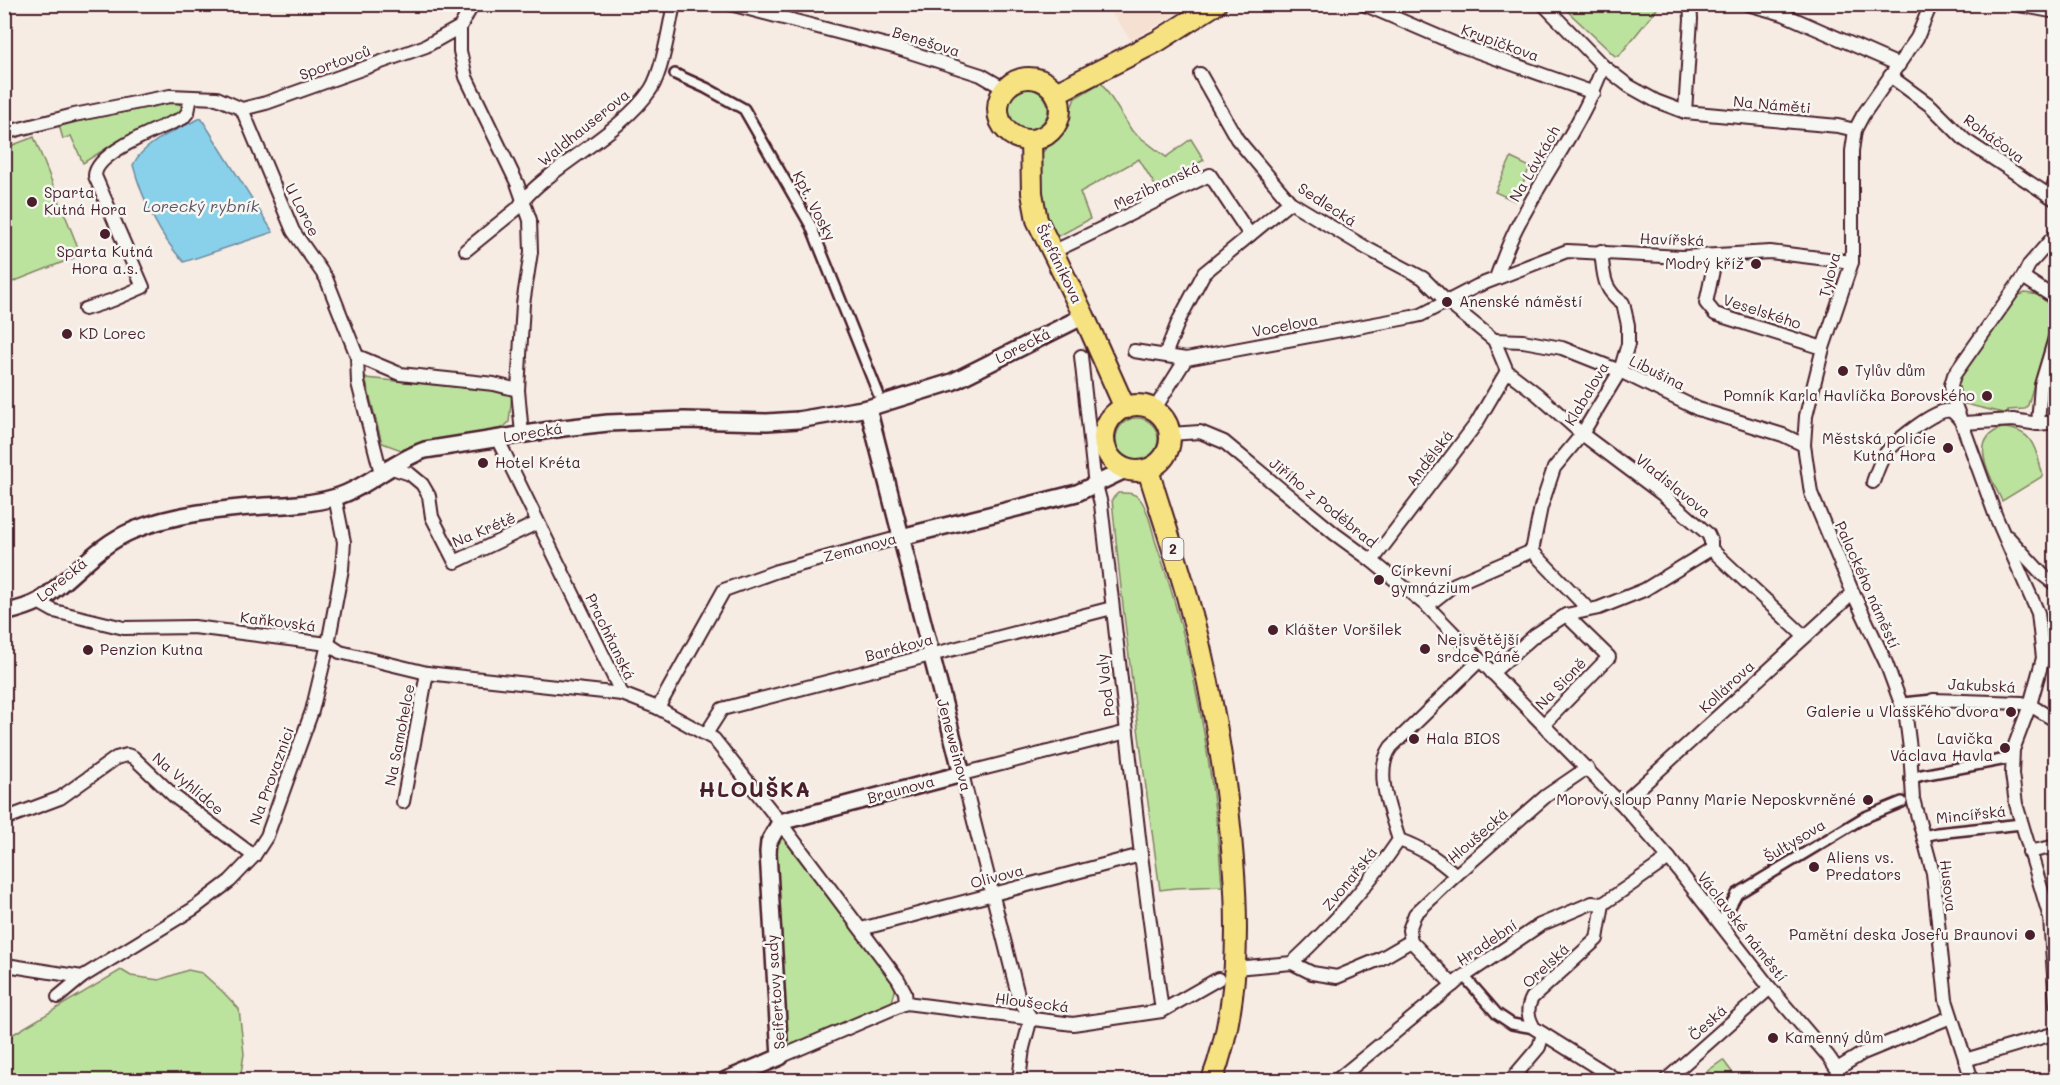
<svg xmlns="http://www.w3.org/2000/svg" width="2060" height="1085" font-family="Mali,sans-serif">
<style>
.built{fill:#f6e0d1}
.green{fill:#bce39e;stroke:#838164;stroke-width:1.5}
.water{fill:#89d1ea;stroke:#708a9e;stroke-width:1.5}
.lines{fill:none;stroke-linecap:round;stroke-linejoin:round}
.pedestrian-casing{stroke:#4a1f2b;stroke-width:14}
.minor-casing{stroke:#4a1f2b;stroke-width:16}
.tertiary-casing{stroke:#4a1f2b;stroke-width:20}
.primary-casing{stroke:#4a1f2b;stroke-width:24}
.pedestrian{stroke:#f6f6f2;stroke-width:9}
.minor{stroke:#f6f6f2;stroke-width:12}
.tertiary{stroke:#f6f6f2;stroke-width:15}
.primary{stroke:#f6e281;stroke-width:20}
.poi-dot{fill:#4a1f2b;stroke:#f6f6f2;stroke-width:2}
.labels{text-anchor:middle;stroke-width:5;stroke-linejoin:round;paint-order:stroke}
.shield{fill:#f6f6f2;stroke:#7e6067;stroke-width:1.5}
.shield-label{font-size:14px;font-weight:bold;fill:#4a1f2b}
.street-label{font-size:15px;fill:#4a1f2b;stroke:#f6f6f2}
.poi-label{font-size:15px;fill:#4a1f2b;stroke:#f6f6f2;text-anchor:start}
.water-label{font-size:16px;font-style:italic;fill:#5d5464;stroke:#f6f6f2}
.district-label{font-size:21px;font-weight:bold;letter-spacing:1.5px;fill:#4a1f2b;stroke:#f6f6f2}
</style>
<rect width="100%" height="100%" fill="#f6ece3"/>
<filter id="ink" filterUnits="userSpaceOnUse"><feTurbulence type="fractalNoise" baseFrequency=".0167" numOctaves="2"/><feDisplacementMap in="SourceGraphic" scale="12" xChannelSelector="R" yChannelSelector="G"/><feConvolveMatrix kernelMatrix="1 2 1 2 8 2 1 2 1" color-interpolation-filters="sRGB"/></filter>
<g filter="url(#ink)">
<polygon class="built" points="1106,5 1192,5 1131,40"/>
<g class="green">
<polygon points="1561,5 1660,5 1619,56 1615,56"/>
<polygon points="1100,83 1103,85 1132,131 1166,157 1191,139 1204,160 1156,187 1139,159 1080,192 1090,219 1057,237 1045,224 1039,185 1042,153 1064,127 1075,98"/>
<circle cx="1028" cy="109" r="20"/>
<polygon points="174,102 181,105 182,112 118,141 83,163 71,136 63,139 59,125"/>
<polygon points="34,137 81,255 5,285 5,148"/>
<polygon points="1511,158 1530,167 1515,201 1495,192"/>
<polygon points="2025,293 2039,295 2049,305 2052,321 2028,405 2024,409 2008,410 2007,414 1965,404 1966,400 1963,399 1958,385 1963,370 2017,296"/>
<polygon points="365,378 510,392 512,395 509,422 503,428 422,445 404,451 382,443"/>
<circle cx="1137" cy="439" r="21"/>
<path d="M2002 428C2034 429 2036 450 2043 476L2002 501C1992 479 1966 440 2002 428Z"/>
<path d="M1118 493C1126 493 1133 492 1139 498 1147 505 1152 529 1155 540 1194 652 1214 769 1222 886L1175 888 1160 890C1142 760 1124 630 1112 499Z"/>
<polygon points="782,837 896,987 892,1002 792,1047 787,1045 774,854 775,846"/>
<polygon points="121,970 131,976 159,980 188,970 202,973 223,992 239,1009 244,1054 240,1080 5,1080 5,1039"/>
<polygon points="1723,1060 1738,1080 1695,1080"/>
</g>
<path class="water" d="M201 118 273 232 184 262C159 236 142 198 133 165 143 142 180 128 201 118Z"/>
<g class="lines">
<defs>
<g id="pedestrian">
<polyline points="675,74 706,88 744,109 811,226 878,393"/>
<polyline points="1902,703 1933,700"/>
<polyline points="1910,779 1922,775 2012,758"/>
<polyline points="1924,836 1937,833 2022,824"/>
<polyline points="1720,925 1737,894 1863,818 1902,802"/>
<polyline points="1464,976 1497,1014 1512,1024 1534,1028"/>
</g>
<g id="minor">
<polyline points="730,4 894,47 981,75 1005,89"/>
<polyline points="1363,4 1456,44 1594,93"/>
<polyline points="1543,4 1603,66 1629,86 1656,101 1685,112 1838,126 1855,130"/>
<polyline points="1747,4 1783,14 1899,65"/>
<polyline points="1931,4 1917,38 1863,115 1855,130 1852,151 1852,262 1823,348 1806,416 1804,445 1811,493 1853,593 1886,663 1906,717 1910,749 1913,799 1933,873 1946,1000 1972,1080"/>
<polyline points="2013,4 2056,12"/>
<polyline points="460,27 460,51 466,77 517,183 530,220 531,252 523,304 518,390 522,434"/>
<polyline points="1200,74 1237,139 1290,202 1368,249 1423,278 1447,302 1494,340 1507,371 1537,394 1582,434 1662,494 1708,534 1711,541 1711,549 1804,636"/>
<polyline points="1890,76 1931,106 1965,140 2056,200"/>
<polyline points="242,109 293,231 326,278 357,356 400,374 494,384 518,390"/>
<polyline points="1685,112 1691,19 1690,4"/>
<polyline points="4,133 74,115 170,96 217,98 242,109 266,103 426,46 460,27 473,4"/>
<polyline points="2050,196 2056,180"/>
<polyline points="2056,234 2029,265 2023,277 1954,375 1951,385 1953,399 1996,517 2038,613 2043,658 2030,705 2013,750 2012,774 2016,804 2022,824 2050,918 2056,1004"/>
<path d="M466 250 518 208C528 192 543 181 557 170 587 147 631 120 651 89 663 70 669 27 674 4"/>
<path d="M1052 252C1106 228 1157 199 1210 175L1250 235"/>
<polyline points="1716,256 1706,303 1715,314 1823,348"/>
<polyline points="2023,277 2052,296 2056,303"/>
<path d="M1496 278C1504 256 1512 234 1524 214 1550 165 1585 119 1603 66"/>
<path d="M85 309 113 300 143 287 95 176C95 152 163 127 183 118L188 112 191 97"/>
<polyline points="1494,340 1523,341 1562,348 1620,371 1698,409 1783,435 1804,445"/>
<polyline points="1134,351 1186,359 1412,317 1421,315 1477,286 1567,251 1682,257 1770,252 1852,262"/>
<polyline points="1165,355 1179,320 1204,273 1290,202"/>
<polyline points="357,356 358,383 381,473"/>
<polyline points="1081,356 1094,477 1101,504 1141,855 1162,1011"/>
<polyline points="1154,410 1186,359"/>
<polyline points="1963,423 2013,420 2038,424 2056,422"/>
<polyline points="2038,424 2041,385 2056,335"/>
<polyline points="1170,434 1200,432 1224,442 1335,534 1372,561 1427,606 1612,795 1622,804 1669,858 1770,988 1828,1056 1837,1069 1839,1080"/>
<polyline points="497,438 622,694"/>
<polyline points="389,467 410,474 422,484 429,496 432,517 455,562 537,523"/>
<path d="M1873 482C1876 474 1879 464 1884 456 1891 444 1937 407 1950 411 1954 412 1957 416 1960 420"/>
<polyline points="2008,537 2043,575 2056,585"/>
<path d="M1532 551 1541 507 1554 468 1582 434 1620 371 1628 344V325L1623 303C1602 289 1604 274 1601 251"/>
<polyline points="1532,551 1588,609"/>
<polyline points="1372,561 1476,424 1507,371"/>
<polyline points="38,602 54,611 124,628 194,627 328,644 340,652 427,673 622,694 658,708 714,739 780,822 898,979 905,992 906,1003"/>
<polyline points="1427,606 1455,584 1532,551"/>
<polyline points="1492,673 1535,635 1566,615 1599,608 1644,590 1711,549"/>
<polyline points="1933,700 2022,703 2030,705 2056,721"/>
<polyline points="658,708 724,590 777,571 901,537"/>
<polyline points="1544,724 1609,657 1566,615"/>
<polyline points="706,734 722,709 1112,608"/>
<polyline points="403,802 427,673"/>
<polyline points="1622,804 1853,593"/>
<polyline points="4,819 60,798 116,758 127,755 133,757 175,797 254,856"/>
<path d="M1399 840C1422 848 1438 859 1456 875"/>
<polyline points="2029,852 2056,846"/>
<path d="M1603 904 1597 939 1532 998C1526 1009 1528 1017 1534 1028L1617 1080"/>
<polyline points="861,929 1141,855"/>
<polyline points="1411,941 1453,985"/>
<path d="M1292 963C1334 924 1367 887 1399 840 1391 812 1373 773 1391 747L1480 660"/>
<polyline points="6,965 82,977"/>
<polyline points="1235,968 1292,963 1312,973 1337,977 1380,959 1411,941 1409,930 1415,914 1456,875 1546,796 1587,768"/>
<polyline points="58,997 82,977 193,909 230,881 254,856 267,836 312,711 328,644 342,569 344,542 335,497"/>
<polyline points="906,1003 1073,1024 1162,1011 1218,979"/>
<polyline points="1031,1018 1019,999 962,774 1127,732"/>
<polyline points="780,1057 906,1003"/>
<polyline points="1965,1060 2056,1033"/>
<polyline points="1837,1069 1863,1053 1951,1017"/>
<polyline points="1019,1080 1023,1048 1031,1018"/>
<polyline points="1337,1080 1460,979 1540,925 1592,903 1603,904 1669,858"/>
<polyline points="1511,1080 1539,1047 1543,1034"/>
<polyline points="1666,1080 1770,988"/>
</g>
<g id="tertiary">
<polyline points="901,537 1077,493 1125,470"/>
<path d="M4 613C16 610 29 607 39 601 72 579 96 545 134 530 172 514 223 509 264 506 288 505 313 504 336 497 368 487 393 461 425 450L563 428 608 423 684 420 767 422 798 420 868 408 952 382 1084 316"/>
<polyline points="726,1080 780,1057 768,852 769,842 780,822 962,774 868,408"/>
</g>
<g id="primary">
<circle cx="1029" cy="109" r="31"/>
<polyline points="1056,93 1158,41 1216,4"/>
<polyline points="1031,140 1032,193 1037,220 1084,316 1125,408"/>
<circle cx="1137" cy="438" r="33"/>
<path d="M1148 470C1161 512 1175 554 1187 596 1211 682 1226 771 1233 860 1239 934 1238 1011 1212 1080"/>
</g>
</defs>
<use href="#pedestrian" class="pedestrian-casing"/>
<use href="#minor" class="minor-casing"/>
<use href="#tertiary" class="tertiary-casing"/>
<use href="#primary" class="primary-casing"/>
<use href="#pedestrian" class="pedestrian"/>
<use href="#minor" class="minor"/>
<use href="#tertiary" class="tertiary"/>
<use href="#primary" class="primary"/>
</g>
</g>
<g class="poi-dot">
<circle cx="32" cy="202" r="6"/>
<circle cx="105" cy="234" r="6"/>
<circle cx="1756" cy="264" r="6"/>
<circle cx="1447" cy="302" r="6"/>
<circle cx="67" cy="334" r="6"/>
<circle cx="1843" cy="371" r="6"/>
<circle cx="1987" cy="396" r="6"/>
<circle cx="1948" cy="448" r="6"/>
<circle cx="483" cy="463" r="6"/>
<circle cx="1379" cy="580" r="6"/>
<circle cx="1273" cy="630" r="6"/>
<circle cx="1425" cy="649" r="6"/>
<circle cx="88" cy="650" r="6"/>
<circle cx="2011" cy="712" r="6"/>
<circle cx="1414" cy="739" r="6"/>
<circle cx="2005" cy="748" r="6"/>
<circle cx="1868" cy="800" r="6"/>
<circle cx="1814" cy="867" r="6"/>
<circle cx="2030" cy="935" r="6"/>
<circle cx="1773" cy="1038" r="6"/>
</g>
<g class="labels">
<rect class="shield" x="1162.5" y="538" width="21" height="22" rx="4.5"/>
<g class="shield-label">
<text x="1173" y="554">2</text>
</g>
<g class="street-label">
<text transform="translate(926 42) rotate(17)" y="5">Benešova</text>
<text transform="translate(1500 43) rotate(20)" y="5">Krupičkova</text>
<text transform="translate(335 63) rotate(-20)" y="5">Sportovců</text>
<text transform="translate(1772 105) rotate(5)" y="5">Na Náměti</text>
<text transform="translate(584 128) rotate(-39)" y="5">Waldhauserova</text>
<text transform="translate(1994 139) rotate(36)" y="5">Roháčova</text>
<text transform="translate(1535 164) rotate(-60)" y="5">Na Lávkách</text>
<text transform="translate(1157 186) rotate(-25)" y="5">Mezibranská</text>
<text transform="translate(1327 205) rotate(33)" y="5">Sedlecká</text>
<text transform="translate(814 206) rotate(63)" y="5">Kpt. Vosky</text>
<text transform="translate(302 210) rotate(63)" y="5">U Lorce</text>
<text transform="translate(1672 240) rotate(2)" y="5">Havířská</text>
<text transform="translate(1059 264) rotate(64)" y="5">Štefánikova</text>
<text transform="translate(1830 275) rotate(-76)" y="5">Tylova</text>
<text transform="translate(1762 312) rotate(18)" y="5">Veselského</text>
<text transform="translate(1285 326) rotate(-11)" y="5">Vocelova</text>
<text transform="translate(1023 346) rotate(-27)" y="5">Lorecká</text>
<text transform="translate(1657 373) rotate(26)" y="5">Libušina</text>
<text transform="translate(1587 394) rotate(-59)" y="5">Klabalova</text>
<text transform="translate(533 433) rotate(-9)" y="5">Lorecká</text>
<text transform="translate(1430 458) rotate(-52)" y="5">Andělská</text>
<text transform="translate(1673 486) rotate(39)" y="5">Vladislavova</text>
<text transform="translate(1323 503) rotate(39)" y="5">Jiřího z Poděbrad</text>
<text transform="translate(484 530) rotate(-23)" y="5">Na Krétě</text>
<text transform="translate(860 548) rotate(-15)" y="5">Zemanova</text>
<text transform="translate(62 580) rotate(-39)" y="5">Lorecká</text>
<text transform="translate(1867 585) rotate(66)" y="5">Palackého náměstí</text>
<text transform="translate(278 622) rotate(7)" y="5">Kaňkovská</text>
<text transform="translate(610 637) rotate(64)" y="5">Prachňanská</text>
<text transform="translate(899 648) rotate(-15)" y="5">Barákova</text>
<text transform="translate(1561 684) rotate(-46)" y="5">Na Sioně</text>
<text transform="translate(1106 685) rotate(-97)" y="5">Pod Valy</text>
<text transform="translate(1982 686) rotate(3)" y="5">Jakubská</text>
<text transform="translate(1727 687) rotate(-43)" y="5">Kollárova</text>
<text transform="translate(400 735) rotate(-79)" y="5">Na Samohelce</text>
<text transform="translate(954 745) rotate(75)" y="5">Jeneweinova</text>
<text transform="translate(272 776) rotate(-70)" y="5">Na Provaznici</text>
<text transform="translate(188 784) rotate(40)" y="5">Na Vyhlídce</text>
<text transform="translate(901 790) rotate(-15)" y="5">Braunova</text>
<text transform="translate(1971 815) rotate(-6)" y="5">Mincířská</text>
<text transform="translate(1478 836) rotate(-41)" y="5">Hloušecká</text>
<text transform="translate(1795 841) rotate(-31)" y="5">Šultysova</text>
<text transform="translate(997 877) rotate(-15)" y="5">Olivova</text>
<text transform="translate(1350 879) rotate(-51)" y="5">Zvonařská</text>
<text transform="translate(1948 886) rotate(83)" y="5">Husova</text>
<text transform="translate(1742 927) rotate(52)" y="5">Václavské náměstí</text>
<text transform="translate(1487 943) rotate(-34)" y="5">Hradební</text>
<text transform="translate(1546 966) rotate(-43)" y="5">Orelská</text>
<text transform="translate(776 992) rotate(-94)" y="5">Seifertovy sady</text>
<text transform="translate(1032 1003) rotate(7)" y="5">Hloušecká</text>
<text transform="translate(1708 1023) rotate(-42)" y="5">Česká</text>
</g>
<g class="poi-label">
<text x="44" y="198">Sparta<tspan x="44" dy="17">Kutná Hora</tspan></text>
<text x="105" y="257" text-anchor="middle">Sparta Kutná<tspan x="105" dy="17">Hora a.s.</tspan></text>
<text x="1744" y="269" text-anchor="end">Modrý kříž</text>
<text x="1459" y="307">Anenské náměstí</text>
<text x="79" y="339">KD Lorec</text>
<text x="1855" y="376">Tylův dům</text>
<text x="1975" y="401" text-anchor="end">Pomník Karla Havlíčka Borovského</text>
<text x="1936" y="444" text-anchor="end">Městská policie<tspan x="1936" dy="17">Kutná Hora</tspan></text>
<text x="495" y="468">Hotel Kréta</text>
<text x="1391" y="576">Církevní<tspan x="1391" dy="17">gymnázium</tspan></text>
<text x="1285" y="635">Klášter Voršilek</text>
<text x="1437" y="645">Nejsvětější<tspan x="1437" dy="17">srdce Páně</tspan></text>
<text x="100" y="655">Penzion Kutna</text>
<text x="1999" y="717" text-anchor="end">Galerie u Vlašského dvora</text>
<text x="1426" y="744">Hala BIOS</text>
<text x="1993" y="744" text-anchor="end">Lavička<tspan x="1993" dy="17">Václava Havla</tspan></text>
<text x="1856" y="805" text-anchor="end">Morový sloup Panny Marie Neposkvrněné</text>
<text x="1826" y="863">Aliens vs.<tspan x="1826" dy="17">Predators</tspan></text>
<text x="2018" y="940" text-anchor="end">Pamětní deska Josefu Braunovi</text>
<text x="1785" y="1043">Kamenný dům</text>
</g>
<g class="water-label">
<text x="201" y="212">Lorecký rybník</text>
</g>
<g class="district-label">
<text x="755" y="797">HLOUŠKA</text>
</g>
</g>
<rect width="2060" height="1085" fill="none" stroke="#f6f6f2" stroke-width="24"/>
<rect x="12" y="12" width="2036" height="1061" fill="none" stroke="#4a1f2b" stroke-width="2" filter="url(#ink)"/>
</svg>
